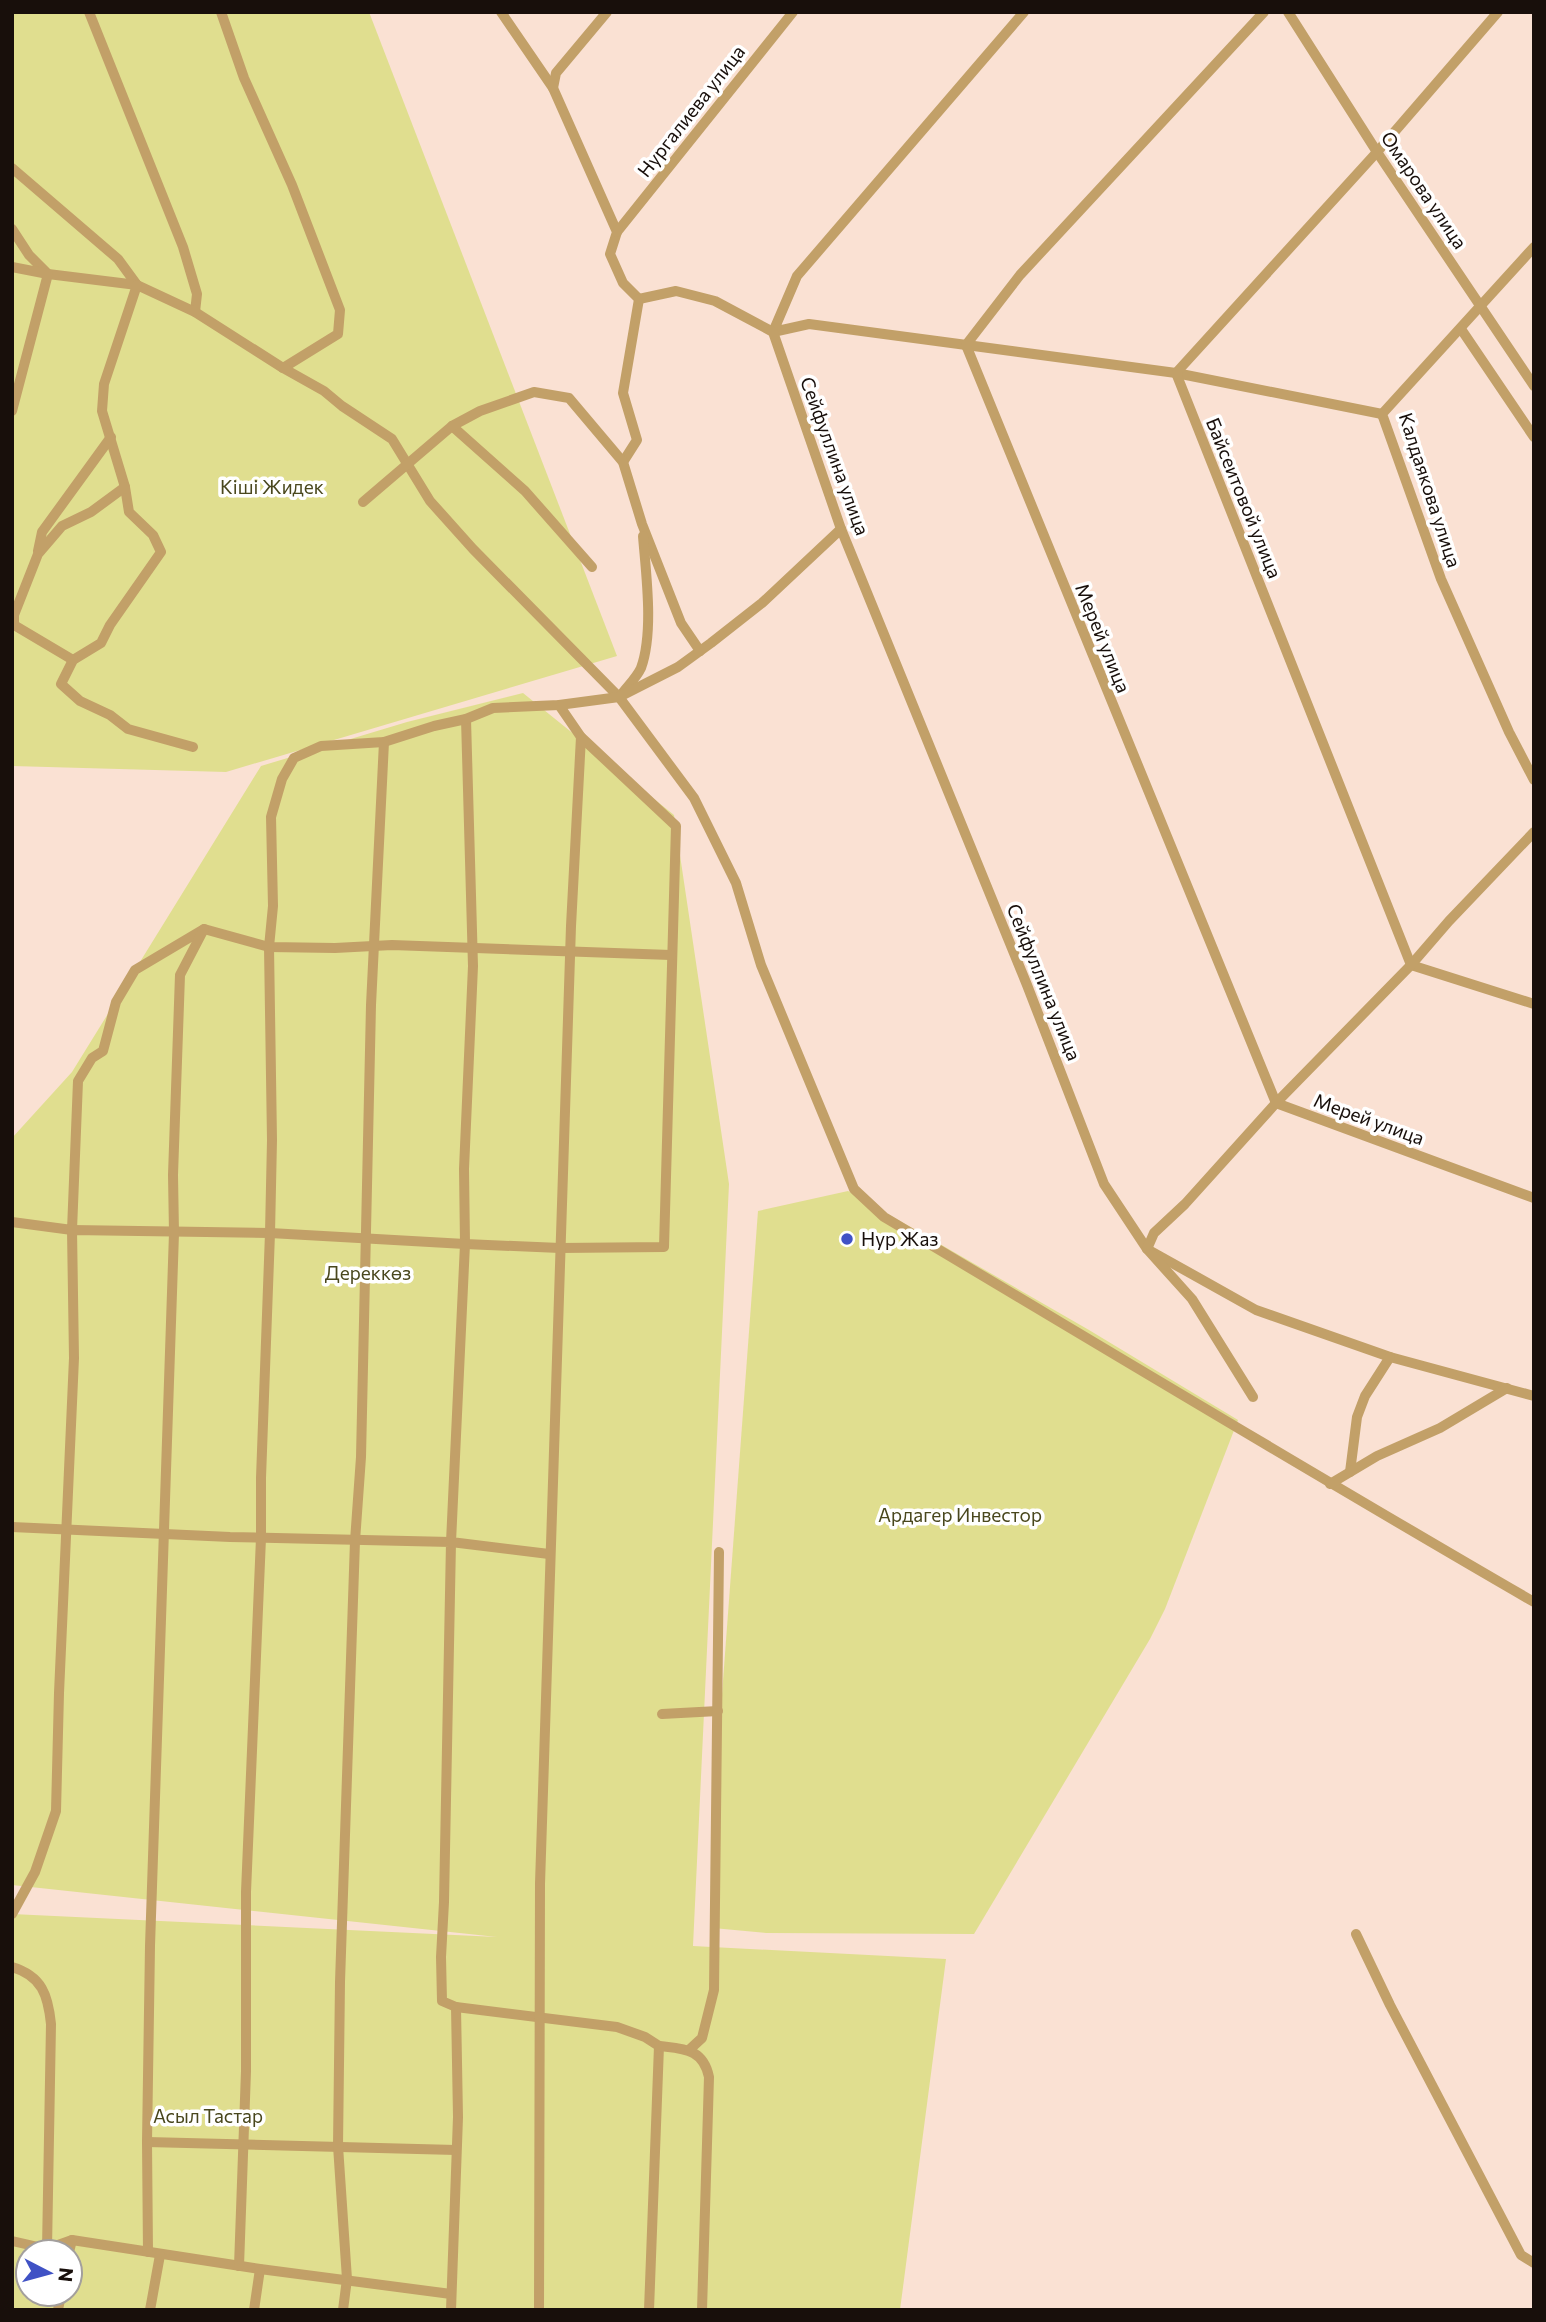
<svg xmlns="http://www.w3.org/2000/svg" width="1546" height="2322" font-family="Commissioner,sans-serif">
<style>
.green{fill:#e0de8f;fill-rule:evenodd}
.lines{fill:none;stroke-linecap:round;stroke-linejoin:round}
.street{stroke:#c2a068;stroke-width:10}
.poi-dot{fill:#4052c5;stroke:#fff;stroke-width:2.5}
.labels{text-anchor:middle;stroke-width:7;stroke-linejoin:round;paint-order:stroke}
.street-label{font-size:19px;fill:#180f0b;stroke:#fff}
.park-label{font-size:19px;fill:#49471d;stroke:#fff}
.poi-label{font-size:19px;fill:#180f0b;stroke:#fff;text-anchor:start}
</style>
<rect width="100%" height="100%" fill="#fae1d3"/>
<g class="green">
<polygon points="12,12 369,12 617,656 226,772 12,766"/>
<path d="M523 693 674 815 729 1184 693 1946 946 1959 900 2310H12V1914L497 1937 12 1885V1138L72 1072 261 766 407 722ZM28 2252H70V2294H28Z"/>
<polygon points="848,1191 1089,1330 1238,1420 1165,1609 1150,1639 974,1934 766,1933 713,1928 718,1748 758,1211"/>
</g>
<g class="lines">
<g class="street">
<polyline points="89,12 183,247 197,294 195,312"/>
<polyline points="221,12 244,78 292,185 340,310 338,334 283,368"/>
<polyline points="501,12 553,88 617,232 610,254 623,283 639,299 623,393 637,440 623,462"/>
<polyline points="1024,12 797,276 773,332 809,324 1176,373 1382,414"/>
<polyline points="1264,12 1020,275 966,345 1276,1103 1534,1198"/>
<polyline points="1288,12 1377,152 1534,386"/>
<polyline points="1498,12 1377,152 1176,373 1411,965 1534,1004"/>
<polyline points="553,88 556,73 607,12"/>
<polyline points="12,168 118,259 137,285"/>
<path d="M12 229 29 255 48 274 137 285 195 312 283 368 324 391 342 406 392 439 430 501 473 549 619 697 694 798 736 883 761 965 854 1189 884 1217C1101 1346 1316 1476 1534 1602"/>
<polyline points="617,232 793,12"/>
<polyline points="1534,247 1382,414 1441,579 1509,732 1534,780"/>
<polyline points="12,267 48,274 12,411"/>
<polyline points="137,285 104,384 102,411 125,487 129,512 153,535 161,552 110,625 101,643 73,660 61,684 80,701 110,715 128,729 193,747"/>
<polyline points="639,299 676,291 715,301 773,332 841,529 1027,985 1104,1184 1147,1249 1256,1310 1390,1357 1534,1396"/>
<polyline points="1461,329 1534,437"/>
<polyline points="452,426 525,491 592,567"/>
<polyline points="363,502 452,426 480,411 534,392 569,398 623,462 642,524 681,623 700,651"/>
<polyline points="38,551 42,532 111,437"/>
<polyline points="73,660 14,625 14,615 38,554 62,526 91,512 125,487"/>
<path d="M621 695C627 687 637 677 641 668 654 632 646 574 643 536"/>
<polyline points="466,719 473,966 464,1169 465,1244 560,1248 664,1247 676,826 581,737 559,705"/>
<polyline points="12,1222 72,1230 78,1081 92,1058 103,1051 116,1002 135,970 204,929 269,947 335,948 392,945 671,955"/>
<polyline points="1253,1397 1192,1299 1147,1249 1154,1233 1185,1204 1276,1103 1411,965 1449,921 1534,832"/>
<polyline points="1350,1472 1357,1417 1365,1396 1390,1357"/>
<polyline points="1330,1484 1377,1456 1440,1428 1507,1388"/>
<polyline points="12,1527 230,1537 451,1542 444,1902 441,1957 442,2001 456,2007 617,2027 645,2037 659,2046 649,2310"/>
<polyline points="662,1714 718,1711"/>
<polyline points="12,1914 35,1872 56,1811 59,1693 74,1358 72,1230 270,1233 465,1244 451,1542 549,1554"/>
<polyline points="1356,1934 1390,2005 1521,2255 1534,2263"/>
<path d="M12 1967C42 1976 48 1995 51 2024L47 2249"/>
<path d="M659 2046C683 2049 703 2048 709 2077L702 2310"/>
<polyline points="689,2050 702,2038 714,1990 719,1552"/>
<polyline points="147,2142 456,2150"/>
<polyline points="72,2240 260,2269 451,2294"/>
<polyline points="12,2241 47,2249 72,2240 69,2252"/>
<polyline points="148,2252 147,2142 150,1946 174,1233 173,1175 180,975 204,929"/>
<polyline points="239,2266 246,2071 246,1892 261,1538 261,1478 270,1233 272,1140 269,947 273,906 271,817 282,779 294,758 321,746 384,742 434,726 466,719 493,708 559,705 619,697 678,667 711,643 762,603 841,529"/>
<polyline points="58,2310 61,2294"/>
<polyline points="150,2310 160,2255"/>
<polyline points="254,2310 260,2269"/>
<polyline points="343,2310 347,2279 338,2146 340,1982 355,1541 361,1457 371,1005 384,742"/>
<polyline points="451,2310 458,2117 456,2007"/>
<polyline points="539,2310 540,1884 571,926 581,737"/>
</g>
</g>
<circle class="poi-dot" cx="847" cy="1239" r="7"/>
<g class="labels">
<g class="street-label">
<text transform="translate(691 111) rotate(-52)" y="7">Нургалиева улица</text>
<text transform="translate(1424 190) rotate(56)" y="7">Омарова улица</text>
<text transform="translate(835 456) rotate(70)" y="7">Сейфуллина улица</text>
<text transform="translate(1430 490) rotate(72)" y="7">Калдаякова улица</text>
<text transform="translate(1244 498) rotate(68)" y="7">Байсеитовой улица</text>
<text transform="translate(1103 638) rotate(68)" y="7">Мерей улица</text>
<text transform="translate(1044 982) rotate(68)" y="7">Сейфуллина улица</text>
<text transform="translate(1369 1119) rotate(20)" y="7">Мерей улица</text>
</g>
<g class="park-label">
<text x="272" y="494">Кіші Жидек</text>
<text x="368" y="1280">Дереккөз</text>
<text x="960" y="1522">Ардагер Инвестор</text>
<text x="208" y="2123">Асыл Тастар</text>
</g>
<g class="poi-label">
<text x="861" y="1246">Нур Жаз</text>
</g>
</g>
<rect width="1546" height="2322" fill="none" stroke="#180f0b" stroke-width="28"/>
<g transform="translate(49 2273) rotate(96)"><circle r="33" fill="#ffffff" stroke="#a39f9d" stroke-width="2"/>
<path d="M0-5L12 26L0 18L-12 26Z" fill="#4052c5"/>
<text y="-10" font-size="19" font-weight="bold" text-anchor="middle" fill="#180f0b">N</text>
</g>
</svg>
